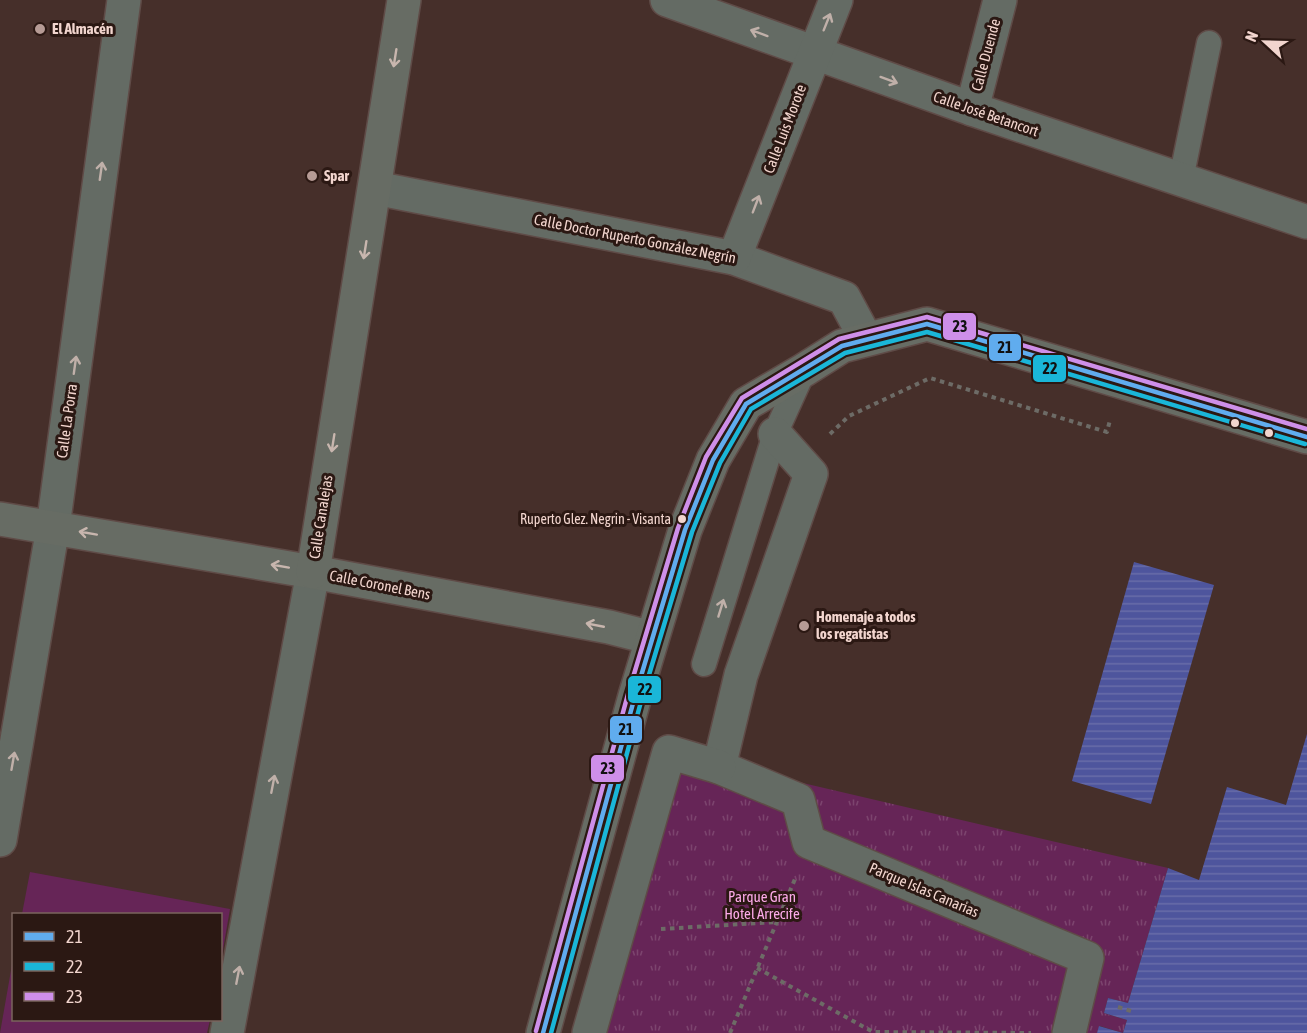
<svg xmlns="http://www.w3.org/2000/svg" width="1307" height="1033" font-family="'Asap Condensed',sans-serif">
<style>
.green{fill:#662557}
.park{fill:url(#park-tufts)}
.water{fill:url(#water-rules)}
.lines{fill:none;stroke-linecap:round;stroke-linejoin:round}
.lane-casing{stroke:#5f4b47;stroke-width:27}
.street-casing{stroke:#5f4b47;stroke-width:36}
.secondary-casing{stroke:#5f4b47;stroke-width:36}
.path{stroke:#6d6b66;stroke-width:4;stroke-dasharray:4.5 4.5;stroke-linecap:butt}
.lane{stroke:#646b64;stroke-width:24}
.street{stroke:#646b64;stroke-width:33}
.secondary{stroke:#676c64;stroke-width:33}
.bus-1-casing{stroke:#2b1813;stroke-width:9}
.bus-2-casing{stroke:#2b1813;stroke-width:9}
.bus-3-casing{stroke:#2b1813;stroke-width:9}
.bus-1{stroke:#60acee;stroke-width:4.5}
.bus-2{stroke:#1ab6d8;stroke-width:4.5}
.bus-3{stroke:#ce8fe9;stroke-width:4.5}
.oneway{stroke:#c0b0a9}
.oneway2{stroke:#c8b6ae}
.poi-dot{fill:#b69b95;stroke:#2b1813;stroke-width:2}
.bus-dot{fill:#f2d5ce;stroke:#2b1813;stroke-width:2}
.labels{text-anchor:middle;stroke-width:6;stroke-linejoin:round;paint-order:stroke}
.bus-label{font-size:14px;fill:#f2d5ce;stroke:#2b1813;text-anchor:end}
.poi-label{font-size:15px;font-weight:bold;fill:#f2d5ce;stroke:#2b1813;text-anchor:start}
.street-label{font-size:15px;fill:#f2d5ce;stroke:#2b1813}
.park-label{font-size:15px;fill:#fcaae9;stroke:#2b1813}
.line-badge{stroke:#2b1813;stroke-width:2}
.pale-badge-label{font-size:16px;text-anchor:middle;font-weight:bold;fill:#111}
</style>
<defs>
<pattern id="park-tufts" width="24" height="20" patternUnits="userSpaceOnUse" patternTransform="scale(1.5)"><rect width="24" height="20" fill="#662557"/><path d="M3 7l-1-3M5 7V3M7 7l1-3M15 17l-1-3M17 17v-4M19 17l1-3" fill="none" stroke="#7c446e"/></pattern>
<pattern id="water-rules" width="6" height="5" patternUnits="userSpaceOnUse" patternTransform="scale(1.5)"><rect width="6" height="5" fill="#4e559d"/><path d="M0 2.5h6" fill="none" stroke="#686da9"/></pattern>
</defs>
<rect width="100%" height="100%" fill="#462f2a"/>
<g class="green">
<polygon points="30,872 230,909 221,961 220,914 22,914"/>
<polygon points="13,959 14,1020 210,1020 207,1033 0,1033"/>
</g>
<polygon class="park" points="669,752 1168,868 1128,1003 1108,998 1104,1013 1127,1020 1123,1033 1100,1026 1097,1033 596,1033"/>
<g class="water">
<polygon points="1134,562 1214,585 1151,804 1072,781"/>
<polygon points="1307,734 1307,1033 1097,1033 1099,1026 1123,1033 1127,1020 1104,1013 1108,998 1128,1003 1168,868 1199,880 1227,787 1286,805"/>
</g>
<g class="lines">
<defs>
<g id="lane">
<polyline points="1181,179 1209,43"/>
<polyline points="704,664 775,434 804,370"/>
</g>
<g id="street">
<polyline points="667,0 972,109 1307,222"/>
<polyline points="972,109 1000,0"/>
<polyline points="375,188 734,258 844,298 866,339"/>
<polyline points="734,258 836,0"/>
<polyline points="775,434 811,474 741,675 719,767 798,800 809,842 1087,958 1069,1033"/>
<polyline points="0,840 53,527 124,0"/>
<polyline points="227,1033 313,572"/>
<polyline points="589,1033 669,752 719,767"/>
</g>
<g id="secondary">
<polyline points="0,519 313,572 609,627 652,638"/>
<polyline points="313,572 404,0"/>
<polyline points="543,1033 635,696 685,530 713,460 746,404 804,370 842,346 927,324 1307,437"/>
</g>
</defs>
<use href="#lane" class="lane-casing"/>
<use href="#street" class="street-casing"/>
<use href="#secondary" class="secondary-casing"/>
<g class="path">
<polyline points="830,434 849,416 930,378 1107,432 1110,420"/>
<polyline points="661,929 776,922"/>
<polyline points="757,968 873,1032 1031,1033"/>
<polyline points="1118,1007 1131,1011"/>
<polyline points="730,1033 795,879"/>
</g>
<use href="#lane" class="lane"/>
<use href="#street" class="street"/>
<use href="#secondary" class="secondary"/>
<defs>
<polyline id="bus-1" points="543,1033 635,696 685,530 713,460 746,404 842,346 927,324 1307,437"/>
<polyline id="bus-2" points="551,1033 642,698 692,532 720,463 751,409 845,353 927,332 1305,444"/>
<polyline id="bus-3" points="536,1031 628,694 678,528 706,457 742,398 839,339 927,317 1307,429"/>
</defs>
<use href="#bus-1" class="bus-1-casing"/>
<use href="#bus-2" class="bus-2-casing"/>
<use href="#bus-3" class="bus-3-casing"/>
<use href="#bus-1" class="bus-1"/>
<use href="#bus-2" class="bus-2"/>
<use href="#bus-3" class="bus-3"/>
</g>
<defs><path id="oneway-shaft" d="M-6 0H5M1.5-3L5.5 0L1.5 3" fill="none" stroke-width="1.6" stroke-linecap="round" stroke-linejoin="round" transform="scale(1.5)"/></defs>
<g class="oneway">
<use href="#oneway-shaft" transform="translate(827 22) rotate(-68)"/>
<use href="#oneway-shaft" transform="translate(759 33) rotate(-160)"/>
<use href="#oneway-shaft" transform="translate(889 80) rotate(20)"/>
<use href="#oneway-shaft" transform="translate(101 171) rotate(-82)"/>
<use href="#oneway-shaft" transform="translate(756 204) rotate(-69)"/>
<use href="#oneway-shaft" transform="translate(75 365) rotate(-82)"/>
<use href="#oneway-shaft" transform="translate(721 608) rotate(-73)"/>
<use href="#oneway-shaft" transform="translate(13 761) rotate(-80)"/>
<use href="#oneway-shaft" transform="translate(273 784) rotate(-79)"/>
<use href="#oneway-shaft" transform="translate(238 975) rotate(-79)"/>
</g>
<g class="oneway2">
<use href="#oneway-shaft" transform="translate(395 58) rotate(99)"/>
<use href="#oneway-shaft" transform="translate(365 250) rotate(99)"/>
<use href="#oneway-shaft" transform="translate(333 443) rotate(99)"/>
<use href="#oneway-shaft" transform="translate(88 533) rotate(-170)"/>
<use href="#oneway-shaft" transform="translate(280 566) rotate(-170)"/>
<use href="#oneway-shaft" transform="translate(595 625) rotate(-169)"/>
</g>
<g class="poi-dot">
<circle cx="40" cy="29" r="6"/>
<circle cx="312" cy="176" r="6"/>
<circle cx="804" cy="626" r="6"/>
</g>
<g class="bus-dot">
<circle cx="1235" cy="423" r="5"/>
<circle cx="1269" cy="433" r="5"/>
<circle cx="682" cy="519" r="5"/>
</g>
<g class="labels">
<g class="bus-label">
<text x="671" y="524">Ruperto Glez. Negrin - Visanta</text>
</g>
<g class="poi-label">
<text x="52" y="34">El Almacén</text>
<text x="324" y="181">Spar</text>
<text x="816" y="622">Homenaje a todos<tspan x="816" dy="17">los regatistas</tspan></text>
</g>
<g class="street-label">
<text transform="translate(986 55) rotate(-75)" y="5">Calle Duende</text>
<text transform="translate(986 114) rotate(19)" y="5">Calle José Betancort</text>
<text transform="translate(785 129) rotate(-69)" y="5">Calle Luis Morote</text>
<text transform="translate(635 239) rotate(11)" y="5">Calle Doctor Ruperto González Negrín</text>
<text transform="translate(67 421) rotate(-82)" y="5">Calle La Porra</text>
<text transform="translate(321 517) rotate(-81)" y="5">Calle Canalejas</text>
<text transform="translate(380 585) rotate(11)" y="5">Calle Coronel Bens</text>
<text transform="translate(924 890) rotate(23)" y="5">Parque Islas Canarias</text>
</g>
<g class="park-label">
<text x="762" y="902">Parque Gran<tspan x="762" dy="17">Hotel Arrecife</tspan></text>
</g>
</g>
<g class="line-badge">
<rect x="942" y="312" width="35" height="29" rx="6" fill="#ce8fe9"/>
<rect x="988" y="333" width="34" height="29" rx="6" fill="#60acee"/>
<rect x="1032" y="354" width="35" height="29" rx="6" fill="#1ab6d8"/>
<rect x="627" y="675" width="35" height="29" rx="6" fill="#1ab6d8"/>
<rect x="609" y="715" width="34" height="29" rx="6" fill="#60acee"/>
<rect x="590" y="754" width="35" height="29" rx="6" fill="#ce8fe9"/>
</g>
<g class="pale-badge-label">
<text x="960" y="332">23</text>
<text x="1005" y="353">21</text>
<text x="1050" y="374">22</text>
<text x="645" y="695">22</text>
<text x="626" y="735">21</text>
<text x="608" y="774">23</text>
</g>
<rect x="12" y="913" width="210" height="108" fill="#2b1813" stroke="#7b645e" stroke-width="1.5"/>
<rect x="24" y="932" width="30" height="9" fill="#60acee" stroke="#7b645e" stroke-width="1.5"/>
<text x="66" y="943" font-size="18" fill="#f2d5ce">21</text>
<rect x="24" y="962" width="30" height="9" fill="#1ab6d8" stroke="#7b645e" stroke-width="1.5"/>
<text x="66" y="973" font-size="18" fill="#f2d5ce">22</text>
<rect x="24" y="992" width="30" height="9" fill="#ce8fe9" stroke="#7b645e" stroke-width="1.5"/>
<text x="66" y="1003" font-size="18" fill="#f2d5ce">23</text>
<g transform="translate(1265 42) rotate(292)" stroke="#2b1813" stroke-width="4.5" paint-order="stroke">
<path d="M0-4.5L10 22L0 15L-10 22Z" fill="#f2d5ce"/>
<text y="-9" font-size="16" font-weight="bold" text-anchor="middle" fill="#f2d5ce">N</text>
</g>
</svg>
